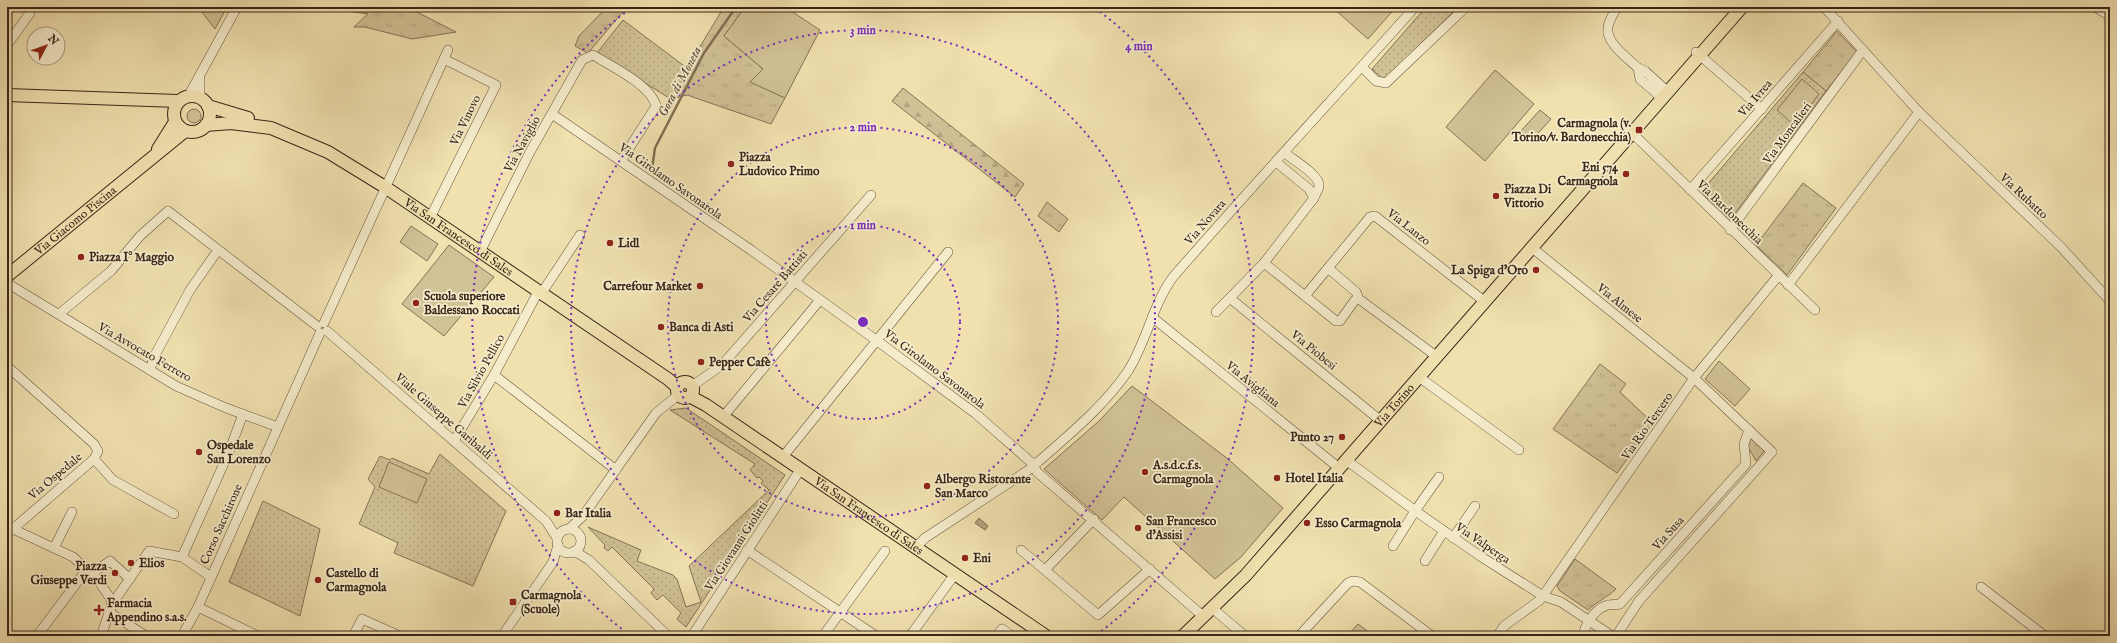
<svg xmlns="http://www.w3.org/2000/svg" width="2117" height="643" font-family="'IM FELL English',serif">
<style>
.grass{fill:url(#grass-tufts);stroke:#857358}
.forest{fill:url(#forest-firs);stroke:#857358}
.park{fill:url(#park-dots);stroke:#857358}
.garden{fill:#d1c196;stroke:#857358}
.water{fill:url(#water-ripples);stroke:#826f54}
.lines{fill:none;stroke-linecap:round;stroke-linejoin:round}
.stream{stroke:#826f54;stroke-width:2.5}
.minor-casing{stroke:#67543e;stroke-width:10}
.major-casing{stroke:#392519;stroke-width:14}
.minor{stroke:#f5eccb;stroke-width:9}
.major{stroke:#f0e1af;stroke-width:12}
.ring{fill:none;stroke:#7b2cbf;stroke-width:2;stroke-dasharray:2 4}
.poi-dot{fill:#8f2418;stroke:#f5eccb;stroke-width:1.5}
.labels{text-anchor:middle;stroke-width:3.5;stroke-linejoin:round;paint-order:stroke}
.street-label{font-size:12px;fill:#392519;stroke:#f5eccb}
.poi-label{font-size:12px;font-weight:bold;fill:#392519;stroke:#f5eccb;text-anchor:start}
.water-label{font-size:13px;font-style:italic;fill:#5d4a37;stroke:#f5eccb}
.centre{fill:#7b2cbf;stroke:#f5eccb;stroke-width:2}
.ring-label{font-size:12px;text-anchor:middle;font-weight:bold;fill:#7b2cbf;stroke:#f5eccb;stroke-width:3.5;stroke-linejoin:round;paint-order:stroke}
</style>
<defs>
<pattern id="grass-tufts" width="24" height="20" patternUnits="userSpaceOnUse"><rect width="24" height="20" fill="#d1c196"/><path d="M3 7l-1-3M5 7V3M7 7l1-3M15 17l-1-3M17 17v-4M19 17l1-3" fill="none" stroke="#b4a681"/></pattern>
<pattern id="forest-firs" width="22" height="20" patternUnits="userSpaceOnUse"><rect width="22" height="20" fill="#d1c196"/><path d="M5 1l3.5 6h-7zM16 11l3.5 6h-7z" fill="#b4a681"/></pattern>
<pattern id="park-dots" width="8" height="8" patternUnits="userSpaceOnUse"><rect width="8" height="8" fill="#d1c196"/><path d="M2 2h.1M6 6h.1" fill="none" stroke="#b4a681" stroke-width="1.8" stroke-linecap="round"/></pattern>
<pattern id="water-ripples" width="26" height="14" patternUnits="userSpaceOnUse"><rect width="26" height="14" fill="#b2a17c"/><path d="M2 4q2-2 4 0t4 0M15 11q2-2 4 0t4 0" fill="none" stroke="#928365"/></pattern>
</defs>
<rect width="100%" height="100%" fill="#f0e1af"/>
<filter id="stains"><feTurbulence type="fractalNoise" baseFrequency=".005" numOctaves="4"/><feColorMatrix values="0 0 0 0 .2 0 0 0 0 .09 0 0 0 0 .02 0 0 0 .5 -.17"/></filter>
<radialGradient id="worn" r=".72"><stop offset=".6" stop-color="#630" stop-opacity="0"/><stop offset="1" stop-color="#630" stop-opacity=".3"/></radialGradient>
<g class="grass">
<polygon points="345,7 407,7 456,32 412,39 365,27 354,27 368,14 348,11"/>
<polygon points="607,7 627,7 588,53 575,46 579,36"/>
<polygon points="724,7 745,7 724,36 763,69 751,82 785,98 771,124 687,95 675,98 687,68"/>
<polygon points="1837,31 1857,52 1826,91 1803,72"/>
<circle cx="194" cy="116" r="7"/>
<polygon points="1803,183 1836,208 1787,275 1756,245"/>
<polygon points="1047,202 1068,219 1059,232 1038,216"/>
<polygon points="1600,364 1626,384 1620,392 1653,423 1617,473 1553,429"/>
<polygon points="1751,437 1765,450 1756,461 1748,447"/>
<path d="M1575 559 1616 589C1607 598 1597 601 1588 610L1560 591 1557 586Z"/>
</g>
<polygon class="forest" points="903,88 1024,184 1015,197 892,101"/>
<g class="park">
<polygon points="1426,7 1458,7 1384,80 1372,69"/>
<polygon points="623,20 687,68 674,101 597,53"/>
<polygon points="1803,72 1826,91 1730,220 1701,192"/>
<polygon points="686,408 785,475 686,627 677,619 681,613 663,595 657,600 651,593 654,589 612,547 608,551 604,548 605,545 588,527 641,550 637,561 673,575 677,579 686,607 701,602 689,566 769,490 761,483 763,481 759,477 757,478 750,470 755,464 670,410"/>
<polygon points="440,454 506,511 473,586 394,553 398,543 359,524 375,487 368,479 380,456 390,460 392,458 429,474"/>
<polygon points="263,501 320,529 300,616 229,582"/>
</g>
<g class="garden">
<polygon points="198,7 227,7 215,29"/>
<polygon points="745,7 785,7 820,30 785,98 750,82 763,69 724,36"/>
<polygon points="1332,7 1396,7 1368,39"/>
<polygon points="1495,70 1534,104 1485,161 1446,127"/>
<polygon points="1802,79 1819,94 1795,126 1777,110"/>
<polygon points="1540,110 1551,119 1531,141 1520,132"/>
<polygon points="411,226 438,244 427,261 400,242"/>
<polygon points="449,245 494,277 444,336 402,304"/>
<polygon points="1719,361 1750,389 1735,406 1705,379"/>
<polygon points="1132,386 1228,459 1283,508 1241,557 1215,579 1124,497 1102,520 1044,469 1099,421"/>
<polygon points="389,462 427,479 417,503 379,487"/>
<polygon points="1358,624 1374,636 1347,636"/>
</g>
<polygon class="water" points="979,518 988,526 985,530 975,523"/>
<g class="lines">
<polyline class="stream" points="652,169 655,148 704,53 736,7"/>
<defs>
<g id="minor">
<path d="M1617 7C1614 13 1609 20 1608 27 1605 43 1629 59 1638 68"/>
<polyline points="1824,7 1919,112 2061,247 2110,301"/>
<polyline points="2095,7 2110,16"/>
<polyline points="7,45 30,13"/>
<polyline points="1696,52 1762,109"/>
<polyline points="1362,67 1376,81 1386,83 1466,7"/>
<polyline points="200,79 200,97"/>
<polyline points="189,95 237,7"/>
<polyline points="1663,99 1640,79 1638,68 1645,71 1668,92"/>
<polyline points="552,114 751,250 876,340 976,414 1033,464 1037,472 1204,617"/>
<polyline points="1629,130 1815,310"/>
<polyline points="1276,162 1309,189 1314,198"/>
<polyline points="1690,190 1838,21"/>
<polyline points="430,218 496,85 444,59"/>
<polyline points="1730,230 1863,50"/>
<polyline points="1531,247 1694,378 1772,452 1639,601 1616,636"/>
<path d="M480 252 530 152 582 60 593 55C611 66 651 85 656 106L621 161"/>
<polyline points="1264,263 1336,321 1340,321 1355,300 1359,299"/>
<polyline points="1328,268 1370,217 1375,216 1484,301"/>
<polyline points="7,283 176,386 226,408 278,427"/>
<polyline points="1788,285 1919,112"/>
<polyline points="541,294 580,235"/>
<polyline points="1305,296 1328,268 1356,292 1359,299 1436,356"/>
<polyline points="1231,299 1381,421"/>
<path d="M1216 312 1264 263 1314 198C1315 194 1319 190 1319 186 1320 175 1293 160 1285 153"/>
<polyline points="59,314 111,271 140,236 168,211 317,326"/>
<polyline points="1152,317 1339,468"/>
<polyline points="324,323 448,50"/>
<polyline points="327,331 546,521 557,538"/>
<polyline points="7,366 94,444 98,451 94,459 7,534"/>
<polyline points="150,370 154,357 190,290 218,250"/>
<polyline points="494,375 616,470"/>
<polyline points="1419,377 1519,450"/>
<polyline points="692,386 722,365 871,195"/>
<polyline points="723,417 820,300"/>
<polyline points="454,441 494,375 538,292"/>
<polyline points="782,458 948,252"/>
<polyline points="94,459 113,480 174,514"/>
<polyline points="1346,460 1414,510 1480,556 1543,596 1561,602 1612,636"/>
<polyline points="13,529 73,557 97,579 110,598 112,604 101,636"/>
<polyline points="569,529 583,516 656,413 678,395"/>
<circle cx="569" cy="541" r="12"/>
<polyline points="1453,538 1475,506"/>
<polyline points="1393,546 1415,511 1439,477"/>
<path d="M916 547 925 538 1030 469 1033 464 1038 462C1070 434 1104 406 1128 371 1147 341 1152 306 1173 277 1252 186 1335 97 1415 7"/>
<polyline points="54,548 72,512"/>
<polyline points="747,550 876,636"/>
<polyline points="1021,550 1098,615 1150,569"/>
<polyline points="574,551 589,560 668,636"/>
<polyline points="182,557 229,452 243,414"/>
<polyline points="1425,561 1444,531"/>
<polyline points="1045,570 1094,519"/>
<polyline points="91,574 110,561 130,579"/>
<polyline points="1981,587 2045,636"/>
<polyline points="112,604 149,551 182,557 211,577"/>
<polyline points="198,607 258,636"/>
<polyline points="1212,608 1245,636"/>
<polyline points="110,613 146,636"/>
<polyline points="37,636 87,569"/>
<polyline points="182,636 198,607 320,333"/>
<polyline points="353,636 362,619 400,636"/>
<polyline points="502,636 553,562 558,545"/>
<polyline points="692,636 800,470"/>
<polyline points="823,636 885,551"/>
<polyline points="910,636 955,574"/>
<polyline points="996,636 1002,629 1012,636"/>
<polyline points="1299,636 1348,583 1353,581 1360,582 1432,636"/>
<polyline points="1497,636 1504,626 1540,600 1694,378 1778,276"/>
<path d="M1583 636C1585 625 1594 610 1605 606 1609 604 1615 605 1620 604L1746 464 1744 444 1749 430"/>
</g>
<g id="major">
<polyline points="7,95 178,101"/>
<circle cx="192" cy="114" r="18"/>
<polyline points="208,106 248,118"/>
<path id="s1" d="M206 125 231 123 271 128 328 152 385 187 668 379 677 387"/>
<polyline points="158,149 175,122"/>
<path id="s2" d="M7 276 185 131"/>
<circle cx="685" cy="390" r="8"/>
<path id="s3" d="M691 397 706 405 1046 636"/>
<path id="s4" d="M1183 636 1246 575 1742 7"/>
</g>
</defs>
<use href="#minor" class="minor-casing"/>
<use href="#major" class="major-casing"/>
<use href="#minor" class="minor"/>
<use href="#major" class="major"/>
</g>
<g class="ring">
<circle cx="863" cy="322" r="97"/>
<circle cx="863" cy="322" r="195"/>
<circle cx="863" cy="322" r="292"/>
<path d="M631 636A390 390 0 0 1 631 8M1095 8A390 390 0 0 1 1095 636"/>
</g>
<g class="poi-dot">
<rect x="1635" y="126" width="8" height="8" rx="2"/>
<circle cx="731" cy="164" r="4"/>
<circle cx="1626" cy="174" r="4"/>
<circle cx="1496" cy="196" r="4"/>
<circle cx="610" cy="243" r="4"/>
<circle cx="81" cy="257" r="4"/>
<circle cx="1536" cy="270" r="4"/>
<circle cx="700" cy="286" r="4"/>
<circle cx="416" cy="303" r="4"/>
<circle cx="661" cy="327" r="4"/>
<circle cx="701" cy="362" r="4"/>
<circle cx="1342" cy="437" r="4"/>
<circle cx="199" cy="452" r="4"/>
<circle cx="1145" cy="472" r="4"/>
<circle cx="1277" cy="478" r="4"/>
<circle cx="927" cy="486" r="4"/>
<circle cx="557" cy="513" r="4"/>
<circle cx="1307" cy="523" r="4"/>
<circle cx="1138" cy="528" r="4"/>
<circle cx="965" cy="558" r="4"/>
<circle cx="131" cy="563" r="4"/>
<circle cx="115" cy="573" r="4"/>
<circle cx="318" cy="580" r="4"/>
<rect x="509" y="598" width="8" height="8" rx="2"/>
<path d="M97 604h4v4h4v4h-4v4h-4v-4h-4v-4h4z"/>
</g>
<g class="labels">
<g class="street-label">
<text transform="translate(1755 98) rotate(-49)" y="4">Via Ivrea</text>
<text transform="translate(465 120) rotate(-64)" y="4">Via Vinovo</text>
<text transform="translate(1787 133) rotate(-54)" y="4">Via Moncalieri</text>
<text transform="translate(522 144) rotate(-61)" y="4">Via Naviglio</text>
<text transform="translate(671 181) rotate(35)" y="4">Via Girolamo Savonarola</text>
<text transform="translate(2024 196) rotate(43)" y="4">Via Rubatto</text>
<text transform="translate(1730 212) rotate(44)" y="4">Via Bardonecchia</text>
<text dy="4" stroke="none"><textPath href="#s2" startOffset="88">Via Giacomo Piscina</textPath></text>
<text transform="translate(1205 222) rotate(-49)" y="4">Via Novara</text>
<text transform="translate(1409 227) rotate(38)" y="4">Via Lanzo</text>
<text dy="4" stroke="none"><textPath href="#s1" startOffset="283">Via San Francesco di Sales</textPath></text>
<text transform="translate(775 286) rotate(-49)" y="4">Via Cesare Battisti</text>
<text transform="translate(1620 303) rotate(39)" y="4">Via Almese</text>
<text transform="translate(1314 350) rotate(39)" y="4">Via Piobesi</text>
<text transform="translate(145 352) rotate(30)" y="4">Via Avvocato Ferrero</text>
<text transform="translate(935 369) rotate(37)" y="4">Via Girolamo Savonarola</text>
<text transform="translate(481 371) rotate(-61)" y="4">Via Silvio Pellico</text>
<text transform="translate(1253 384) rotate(39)" y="4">Via Avigliana</text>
<text dy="4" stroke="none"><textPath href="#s4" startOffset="313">Via Torino</textPath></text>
<text transform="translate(444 416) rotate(41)" y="4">Viale Giuseppe Garibaldi</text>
<text transform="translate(1647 426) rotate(-55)" y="4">Via Rio Tercero</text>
<text transform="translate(55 476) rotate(-40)" y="4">Via Ospedale</text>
<text dy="4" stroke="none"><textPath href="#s3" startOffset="214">Via San Francesco di Sales</textPath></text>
<text transform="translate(221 524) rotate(-66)" y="4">Corso Sacchirone</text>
<text transform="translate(1668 533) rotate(-48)" y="4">Via Susa</text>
<text transform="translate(1483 543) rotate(34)" y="4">Via Valperga</text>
<text transform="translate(736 546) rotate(-57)" y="4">Via Giovanni Giolitti</text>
</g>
<g class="poi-label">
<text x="1631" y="127" text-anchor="end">Carmagnola (v.<tspan x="1631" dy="14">Torino/v. Bardonecchia)</tspan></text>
<text x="739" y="161">Piazza<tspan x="739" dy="14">Ludovico Primo</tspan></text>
<text x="1618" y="171" text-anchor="end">Eni 574<tspan x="1618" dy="14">Carmagnola</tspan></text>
<text x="1504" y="193">Piazza Di<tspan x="1504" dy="14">Vittorio</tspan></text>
<text x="618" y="247">Lidl</text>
<text x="89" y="261">Piazza I° Maggio</text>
<text x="1528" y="274" text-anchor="end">La Spiga d'Oro</text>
<text x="692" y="290" text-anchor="end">Carrefour Market</text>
<text x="424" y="300">Scuola superiore<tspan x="424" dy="14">Baldessano Roccati</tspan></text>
<text x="669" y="331">Banca di Asti</text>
<text x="709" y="366">Pepper Cafè</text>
<text x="1334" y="441" text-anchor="end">Punto 27</text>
<text x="207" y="449">Ospedale<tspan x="207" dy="14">San Lorenzo</tspan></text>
<text x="1153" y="469">A.s.d.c.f.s.<tspan x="1153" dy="14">Carmagnola</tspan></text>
<text x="1285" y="482">Hotel Italia</text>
<text x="935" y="483">Albergo Ristorante<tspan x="935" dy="14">San Marco</tspan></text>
<text x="565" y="517">Bar Italia</text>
<text x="1146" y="525">San Francesco<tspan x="1146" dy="14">d'Assisi</tspan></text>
<text x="1315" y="527">Esso Carmagnola</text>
<text x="973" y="562">Eni</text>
<text x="139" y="567">Elios</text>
<text x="107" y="570" text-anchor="end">Piazza<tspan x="107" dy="14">Giuseppe Verdi</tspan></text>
<text x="326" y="577">Castello di<tspan x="326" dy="14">Carmagnola</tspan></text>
<text x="521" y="599">Carmagnola<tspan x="521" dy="14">(Scuole)</tspan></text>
<text x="107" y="607">Farmacia<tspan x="107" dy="14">Appendino s.a.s.</tspan></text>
</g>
<g class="water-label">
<text transform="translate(679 81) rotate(-62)" y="5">Gora di Moneta</text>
</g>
</g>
<circle cx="863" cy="322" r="6" class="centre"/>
<g class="ring-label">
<text x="863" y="34">3 min</text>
<text x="1139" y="50">4 min</text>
<text x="863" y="131">2 min</text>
<text x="863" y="229">1 min</text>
</g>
<rect width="2117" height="643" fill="none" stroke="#f0e1af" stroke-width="24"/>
<rect x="8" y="8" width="2101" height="627" fill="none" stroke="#392519" stroke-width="2"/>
<rect x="12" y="12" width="2093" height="619" fill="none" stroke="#392519"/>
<g transform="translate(46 46) rotate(49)"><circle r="19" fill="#f5eccb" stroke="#aa9c84"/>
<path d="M0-3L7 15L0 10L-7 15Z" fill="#8f2418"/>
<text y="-6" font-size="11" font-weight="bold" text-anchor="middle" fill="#392519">N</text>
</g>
<rect width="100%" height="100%" filter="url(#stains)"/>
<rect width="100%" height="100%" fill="url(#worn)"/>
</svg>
